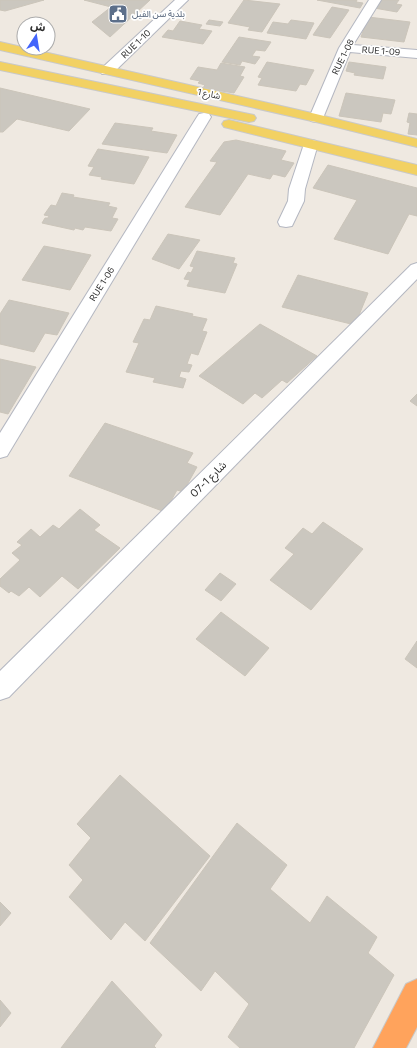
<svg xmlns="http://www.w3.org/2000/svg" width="417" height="1048" font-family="Commissioner,'Noto Sans Arabic',sans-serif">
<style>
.building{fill:#cbc7bf;stroke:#cbc5ba}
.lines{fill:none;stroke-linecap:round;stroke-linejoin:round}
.minor-casing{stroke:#b4b7c1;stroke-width:2}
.major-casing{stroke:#c9c9c9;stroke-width:2}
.highway-casing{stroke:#c9c9c9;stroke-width:2}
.minor{fill:#fff;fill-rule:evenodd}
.major{fill:#f2d163;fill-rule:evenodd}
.highway{fill:#ffa35c;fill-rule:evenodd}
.labels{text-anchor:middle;stroke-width:3.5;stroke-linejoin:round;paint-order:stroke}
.far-service-label{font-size:9px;fill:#4e5e75;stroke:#fff;text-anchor:start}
.far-street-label{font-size:9px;fill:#2e2e2e;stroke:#fff}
.street-label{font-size:11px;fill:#2e2e2e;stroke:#fff}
</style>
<rect width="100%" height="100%" fill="#efe9e1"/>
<g class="building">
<polygon points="0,0 44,0 5,11 0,10"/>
<polygon points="84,0 150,0 110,37 92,22 111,7"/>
<polygon points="244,0 280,4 262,32 248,30 250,27 228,23"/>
<polygon points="317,0 357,0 356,2 363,3 360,8"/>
<polygon points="380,0 399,0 396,4 402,5 397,12 374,8"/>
<polygon points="332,7 349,10 330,38 313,35"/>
<polygon points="368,17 410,22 404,42 361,37"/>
<polygon points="209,20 223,22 220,26 206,24"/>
<polygon points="291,20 314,23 306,39 267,33 273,22 288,24"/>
<polygon points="180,21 202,25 199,29 212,31 203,44 162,37 168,30 173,31"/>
<polygon points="239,37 271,42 265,51 256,50 252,56 260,57 255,64 242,61 240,65 222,62"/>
<polygon points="267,62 314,70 306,85 300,84 296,91 258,85 262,78 258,77"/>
<polygon points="349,62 386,67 383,79 354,75 355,73 346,71"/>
<polygon points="221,63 245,67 240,76 244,77 234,93 203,88 205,85 198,83 200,81 190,79 198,67 217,70"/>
<polygon points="0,88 90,109 69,131 17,119 3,132 0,132"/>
<polygon points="346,93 395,100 391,114 383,113 381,122 339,116"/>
<polygon points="409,113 417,114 417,135 408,134 410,123 407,122"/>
<polygon points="115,123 153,128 151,131 177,135 167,153 102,144"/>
<polygon points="236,140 286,151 281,160 294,163 285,177 273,174 270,179 248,174 220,215 185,207 217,162 210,161 224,142"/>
<polygon points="98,149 149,157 134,184 101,179 102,177 89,175 94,167 88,166"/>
<polygon points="328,165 417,188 417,216 409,214 388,254 334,239 357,200 313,188"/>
<polygon points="62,193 74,195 73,197 110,203 108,206 117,208 112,218 118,219 111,231 85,227 83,230 75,228 74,230 42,223 45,218 48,218 49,216 44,215 51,205 56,206"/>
<polygon points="168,234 200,240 179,269 152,259"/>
<polygon points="44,246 91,255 70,290 22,280"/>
<polygon points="197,251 235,258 233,263 237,264 225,293 187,286 190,280 184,279 188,272 191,273 194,267 190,266"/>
<polygon points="298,275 368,293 355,325 282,307"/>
<polygon points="9,300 69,313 57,335 45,333 34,352 0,344 0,314"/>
<polygon points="156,306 193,314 192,316 207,319 202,331 207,332 198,355 191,353 187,364 192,365 189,372 181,371 179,377 186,379 183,388 153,382 155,378 126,372 139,343 133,342 144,319 150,320"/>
<polygon points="260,324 317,356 287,383 282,380 262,398 255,393 243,404 199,376"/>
<polygon points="0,359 36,367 8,414 0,412"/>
<polygon points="417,394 417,406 410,401"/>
<polygon points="105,423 193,453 187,463 197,467 183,492 177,490 165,512 69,476"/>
<polygon points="80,509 100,525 94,530 120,548 78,589 62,576 40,597 29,587 19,596 11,591 9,593 0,586 0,579 20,560 12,553 22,545 17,542 31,529 40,537 53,525 59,529"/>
<polygon points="323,522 363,549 311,610 270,580 294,554 285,548 303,528 312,534"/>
<polygon points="220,573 236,584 221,601 205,590"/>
<polygon points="221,612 269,648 245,676 196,639"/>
<polygon points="417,641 417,668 405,659"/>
<polygon points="120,775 210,856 145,941 125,922 111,940 69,897 83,880 69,865 91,838 77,824"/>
<polygon points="237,823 287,865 270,889 310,923 327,896 377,937 368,953 394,975 354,1048 240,1048 228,1037 249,1004 215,971 201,991 150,943"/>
<polygon points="0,902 11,913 0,926"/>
<polygon points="112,981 162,1035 154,1046 156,1048 61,1048"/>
<polygon points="0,1000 11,1013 0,1027"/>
</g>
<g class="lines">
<defs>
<g id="minor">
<polygon points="175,0 188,0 112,74 102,74 100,71 102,68"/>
<polygon points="369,0 381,0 353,45 417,50 417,58 350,52 323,118 321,121 316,122 311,121 309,118 339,48"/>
<polygon points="204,113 209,114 211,117 7,456 0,458 0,433 197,117 199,114"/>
<polygon points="311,140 316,141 318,144 305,189 304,201 292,226 286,227 280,226 278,222 288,201 289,189 304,144 306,141"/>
<polygon points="417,263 417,279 9,697 0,700 0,671 411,265"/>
</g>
<g id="major">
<polygon points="0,42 316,114 417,139 417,147 316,122 0,50"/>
<polygon points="0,62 249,114 254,115 256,118 254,121 249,122 0,70"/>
<polygon points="229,120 417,165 417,175 224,127 222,124 224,121"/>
</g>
<polygon id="highway" points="417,979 417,1027 406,1048 373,1048 406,984"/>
</defs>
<use href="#minor" class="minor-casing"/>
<use href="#major" class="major-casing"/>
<use href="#highway" class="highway-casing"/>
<use href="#minor" class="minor"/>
<use href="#major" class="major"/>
<use href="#highway" class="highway"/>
</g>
<defs>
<symbol id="civic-square" viewBox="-11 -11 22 22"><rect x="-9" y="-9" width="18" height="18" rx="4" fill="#5c6f8a" stroke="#fff"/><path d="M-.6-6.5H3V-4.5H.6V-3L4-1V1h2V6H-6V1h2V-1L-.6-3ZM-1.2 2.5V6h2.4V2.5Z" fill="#fff"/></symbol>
</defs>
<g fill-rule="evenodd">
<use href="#civic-square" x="107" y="3" width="22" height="22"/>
</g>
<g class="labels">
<g class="far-service-label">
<text x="132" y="17">بلدية سن الفيل</text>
</g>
<g class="far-street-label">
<text transform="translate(136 44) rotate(-44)" y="3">RUE 1-10</text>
<text transform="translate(381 51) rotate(4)" y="3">RUE 1-09</text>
<text transform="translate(343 57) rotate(-64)" y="3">RUE 1-08</text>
<text transform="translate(209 94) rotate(12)" y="3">شارع 1</text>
<text transform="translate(102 284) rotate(-58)" y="3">RUE 1-06</text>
</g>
<g class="street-label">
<text transform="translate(208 479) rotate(-45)" y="4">شارع 1-07</text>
</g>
</g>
<g transform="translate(36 36) rotate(12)"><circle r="19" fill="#ffffff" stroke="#ababab"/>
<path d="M0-3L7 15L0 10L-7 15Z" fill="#4264fb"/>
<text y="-6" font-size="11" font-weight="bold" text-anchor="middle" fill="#2e2e2e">ش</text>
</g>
</svg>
